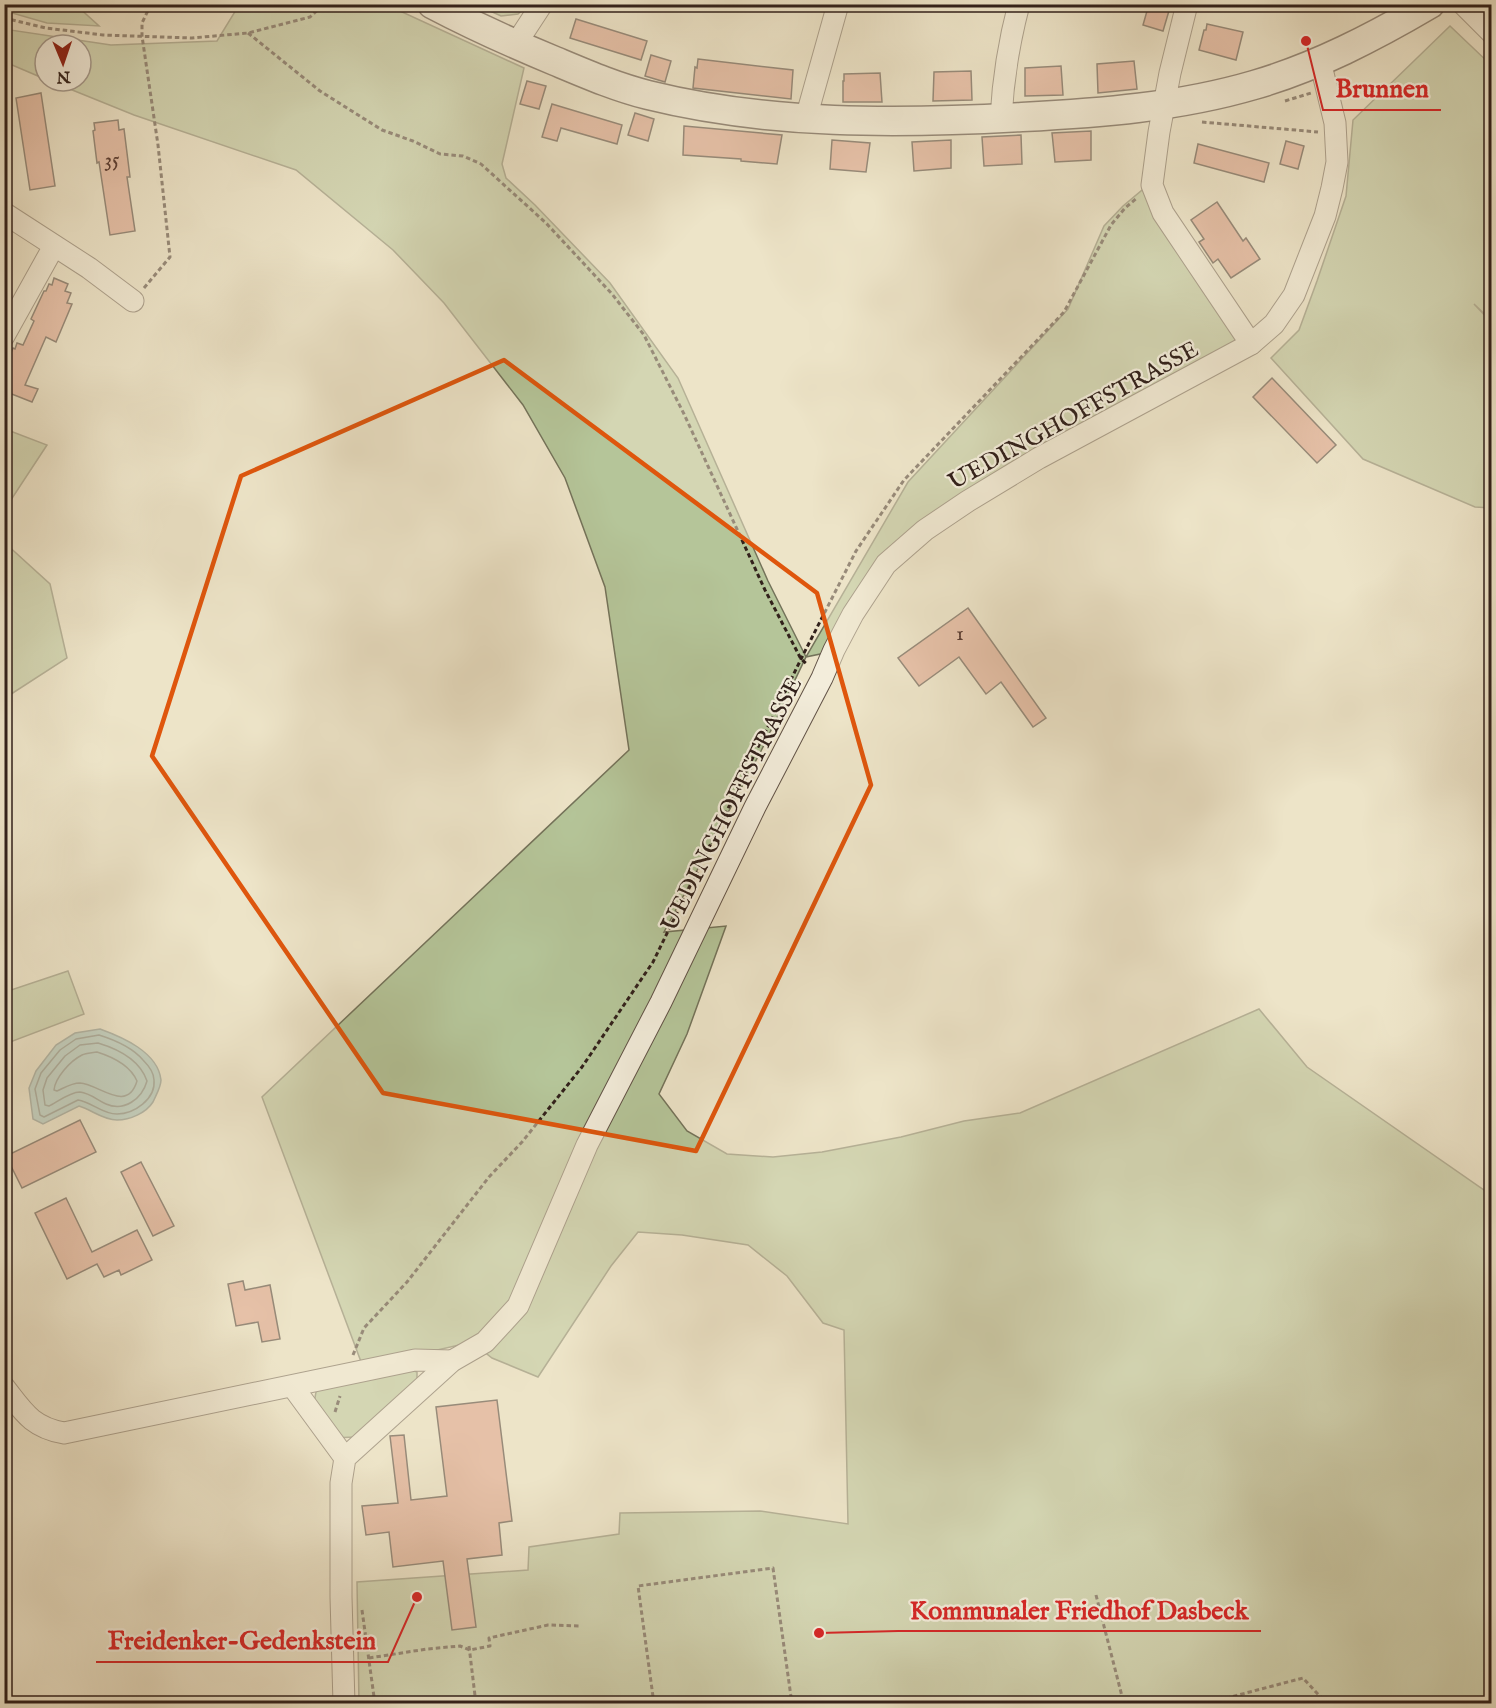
<svg xmlns="http://www.w3.org/2000/svg" width="1496" height="1708" font-family="'IM FELL English',serif">
<style>
.green{fill:#b5c599;stroke:#74735a;stroke-width:1.5}
.water{fill:#9abeba;stroke:#707f7a;stroke-width:1.5}
.lines{fill:none;stroke-linecap:round;stroke-linejoin:round}
.shore{stroke:#66706a;stroke-width:1.5}
.building{fill:#de9880;stroke:#32211b;stroke-width:1.5}
.street-casing{stroke:#615246;stroke-width:23}
.secondary-casing{stroke:#32211b;stroke-width:31}
.path{stroke:#32211b;stroke-width:3;stroke-dasharray:4.5 3;stroke-linecap:butt}
.street{stroke:#f3eddb;stroke-width:21}
.secondary{stroke:#f3eddb;stroke-width:28}
.marked{fill:none;stroke:#df560d;stroke-width:4.5;stroke-linejoin:round}
.labels{text-anchor:middle;stroke-width:4.5;stroke-linejoin:round;paint-order:stroke}
.number-label{font-size:21px;fill:#5d3f34}
.street-label{font-size:24px;fill:#32211b;stroke:#f3eddb}
.leader{fill:none;stroke:#d62828;stroke-width:2}
.callout-dot{fill:#d62828;stroke:#f3eddb;stroke-width:2}
.callout-label{font-size:26px;text-anchor:middle;font-weight:bold;fill:#d62828;stroke:#f3eddb;stroke-width:4.5;stroke-linejoin:round;paint-order:stroke}
</style>
<rect width="100%" height="100%" fill="#ede4c8"/>
<filter id="stains"><feTurbulence type="fractalNoise" baseFrequency=".00333" numOctaves="4"/><feColorMatrix values="0 0 0 0 .2 0 0 0 0 .09 0 0 0 0 .02 0 0 0 .5 -.17"/></filter>
<radialGradient id="worn" r=".72"><stop offset=".6" stop-color="#630" stop-opacity="0"/><stop offset="1" stop-color="#630" stop-opacity=".3"/></radialGradient>
<g class="green">
<polygon points="4,5 76,5 99,26 47,23 5,11"/>
<polygon points="239,5 387,5 524,68 502,164 506,178 535,205 610,283 678,378 768,581 806,657 908,482 1068,309 1104,226 1123,206 1147,186 1238,343 923,523 883,553 847,604 825,653 806,657 761,751 664,932 726,926 687,1034 659,1094 687,1131 727,1154 773,1157 822,1152 901,1137 964,1121 1020,1113 1259,1009 1307,1067 1491,1195 1491,1703 359,1703 357,1582 528,1570 529,1547 619,1534 620,1513 760,1511 848,1524 844,1330 823,1323 787,1276 748,1245 682,1235 638,1232 611,1266 538,1377 492,1358 472,1342 363,1367 262,1097 629,750 605,587 565,478 523,405 444,303 393,250 296,170 134,115 50,81 81,81 81,45 45,45 45,79 5,62 4,29 111,45 217,41"/>
<polygon points="477,5 528,5 518,14 501,16"/>
<polygon points="1450,26 1491,65 1491,320 1474,304 1491,322 1491,508 1475,507 1363,459 1271,358 1299,330 1317,281 1346,196 1353,120"/>
<polygon points="5,429 47,445 5,509 4,429"/>
<polygon points="5,543 50,584 67,658 5,698"/>
<polygon points="68,971 84,1014 5,1044 5,992"/>
<path d="M407 1368 417 1372V1381L353 1437 335 1438C323 1420 308 1409 318 1387Z"/>
</g>
<path class="water" d="M100 1029C122 1037 158 1052 161 1080 161 1087 156 1095 153 1102 146 1113 130 1120 117 1120 103 1120 92 1110 79 1106L43 1124 33 1119 29 1088 36 1071 56 1045 75 1033Z"/>
<g class="lines">
<g class="shore">
<path d="M99 1035C115 1040 132 1047 143 1060 148 1065 154 1073 154 1080 156 1099 134 1114 117 1114 102 1114 92 1102 78 1100L44 1117 40 1115 35 1089 41 1073 60 1050 76 1039Z"/>
<path d="M98 1043C118 1049 140 1060 147 1081 142 1099 124 1112 106 1104 97 1100 90 1093 80 1092 70 1092 57 1102 49 1106L45 1105 43 1090 47 1078 65 1056 80 1045Z"/>
<path d="M97 1052C113 1057 130 1065 137 1081 127 1114 99 1084 80 1083 71 1083 64 1088 57 1091L54 1090C55 1078 70 1061 82 1055 86 1053 92 1053 97 1052Z"/>
</g>
</g>
<g class="building">
<polygon points="1149,4 1171,4 1163,31 1143,25"/>
<polygon points="576,19 647,41 641,60 570,38"/>
<polygon points="1207,24 1243,32 1236,60 1199,50 1204,30 1206,30"/>
<polygon points="651,55 671,61 665,82 645,76"/>
<polygon points="698,59 793,70 791,99 693,88 695,67 697,68"/>
<polygon points="1134,61 1137,89 1098,93 1097,64"/>
<polygon points="1061,66 1063,95 1025,96 1025,68"/>
<polygon points="971,71 972,100 933,101 934,72"/>
<polygon points="880,73 882,102 843,102 843,81 844,81 844,74"/>
<polygon points="527,81 546,86 539,109 520,104"/>
<polygon points="41,93 55,186 30,190 16,98"/>
<polygon points="552,104 622,125 617,144 561,128 557,141 542,137"/>
<polygon points="635,113 654,119 648,141 628,135"/>
<polygon points="118,120 119,130 124,129 130,177 127,177 135,231 110,235 99,162 97,163 93,131 95,130 94,123"/>
<polygon points="684,126 782,135 777,164 741,161 741,159 683,155"/>
<polygon points="1091,131 1091,160 1055,162 1052,133"/>
<polygon points="1021,135 1022,164 984,166 982,137"/>
<polygon points="832,140 870,143 866,172 830,169"/>
<polygon points="951,140 951,168 914,171 912,142"/>
<polygon points="1286,141 1304,146 1298,169 1280,164"/>
<polygon points="1198,144 1269,163 1264,182 1194,163"/>
<polygon points="1217,202 1243,241 1246,238 1260,259 1231,278 1218,259 1213,263 1199,242 1204,239 1191,220"/>
<polygon points="54,278 68,284 65,291 71,293 67,303 72,304 56,342 46,337 25,385 38,389 32,402 4,391 4,369 13,348 15,349 17,343 23,345 34,321 31,319 44,291 46,291 49,284 52,285"/>
<polygon points="1272,378 1336,445 1317,463 1253,397"/>
<polygon points="968,608 1046,718 1033,727 1001,682 986,694 959,657 919,686 898,658"/>
<polygon points="80,1120 96,1152 22,1188 6,1156"/>
<polygon points="141,1162 174,1226 153,1236 121,1172"/>
<polygon points="66,1198 92,1252 137,1230 152,1260 121,1275 119,1270 104,1277 97,1264 67,1279 35,1213"/>
<polygon points="243,1281 245,1290 270,1285 280,1339 262,1342 258,1322 236,1326 228,1284"/>
<polygon points="497,1400 512,1521 499,1523 502,1555 467,1559 476,1627 452,1630 443,1561 393,1567 389,1532 366,1535 362,1506 398,1503 390,1436 404,1435 411,1500 447,1496 436,1407"/>
</g>
<g class="lines">
<defs>
<g id="street">
<polyline points="1187,4 1170,73 1159,132 1152,185 1163,213 1251,344"/>
<polyline points="1463,4 1492,33"/>
<polyline points="518,46 523,33 542,4"/>
<polyline points="806,118 838,4"/>
<path d="M1001 118C1003 79 1009 42 1019 4"/>
<polyline points="4,213 89,268 133,301"/>
<polyline points="4,336 54,246"/>
<path d="M4 1387C23 1411 31 1427 64 1433L415 1360 452 1361"/>
<polyline points="293,1387 345,1458"/>
<polyline points="344,1704 341,1597 341,1483 345,1458 452,1361 485,1342 518,1306 587,1145 661,1002 755,807 822,678 834,650 853,614 886,564 925,530 968,501 1039,458 1251,344 1274,324 1294,295 1325,216 1332,188 1337,162 1335,123 1320,61"/>
</g>
<path id="secondary" d="M432 4C472 25 514 44 555 61 586 74 616 87 648 95 769 125 898 124 1022 117 1100 113 1179 107 1254 85 1316 67 1374 37 1430 4"/>
</defs>
<use href="#street" class="street-casing"/>
<use href="#secondary" class="secondary-casing"/>
<g class="path">
<polyline points="4,18 46,28 103,35 192,38 248,33 310,17 324,4"/>
<polyline points="248,33 320,91 382,130 413,141 440,154 463,156 481,164 546,223 612,294 644,335 684,414 765,590 801,659 808,665"/>
<polyline points="1285,101 1311,93"/>
<polyline points="1202,122 1318,132"/>
<polyline points="144,288 170,257 158,145 142,36 142,23 151,4"/>
<polyline points="353,1355 364,1328 407,1282 489,1177 522,1142 582,1067 653,962 801,659 856,551 904,480 1064,312 1111,225 1125,208 1137,198"/>
<polyline points="335,1412 340,1396"/>
<polyline points="1096,1595 1124,1704"/>
<polyline points="362,1610 375,1704"/>
<polyline points="469,1646 476,1704"/>
<polyline points="369,1658 427,1649 460,1646 470,1650 490,1646 489,1638 548,1625 581,1626"/>
<polyline points="600,1701 601,1704"/>
<polyline points="654,1704 638,1586 773,1568 792,1704"/>
<polyline points="1204,1704 1303,1678 1327,1704"/>
</g>
<use href="#street" class="street"/>
<use href="#secondary" class="secondary"/>
</g>
<path d="M0 0H1496V1708H0ZM504 360 817 593 871 785 696 1151 383 1093 152 756 241 476Z" fill="#ede4c8" fill-opacity=".55" fill-rule="evenodd"/>
<path class="marked" d="M504 360 817 593 871 785 696 1151 383 1093 152 756 241 476Z"/>
<g class="labels">
<g class="number-label">
<text x="112" y="166">35</text>
<text x="960" y="640">1</text>
</g>
<g class="street-label">
<text transform="translate(1073 415) rotate(-29)" y="8">UEDINGHOFFSTRASSE</text>
<text transform="translate(731 804) rotate(-63)" y="8">UEDINGHOFFSTRASSE</text>
</g>
</g>
<path class="leader" d="M1306 41L1323 110H1441M819 1633L898 1631H1261M417 1597L388 1662H96"/>
<g class="callout-dot">
<circle cx="1306" cy="41" r="6"/>
<circle cx="819" cy="1633" r="6"/>
<circle cx="417" cy="1597" r="6"/>
</g>
<g class="callout-label">
<text x="1382" y="97">Brunnen</text>
<text x="1079" y="1619">Kommunaler Friedhof Dasbeck</text>
<text x="242" y="1649">Freidenker-Gedenkstein</text>
</g>
<rect width="1496" height="1708" fill="none" stroke="#ede4c8" stroke-width="24"/>
<rect x="6" y="6" width="1484" height="1696" fill="none" stroke="#32211b" stroke-width="3"/>
<rect x="12" y="12" width="1472" height="1684" fill="none" stroke="#32211b" stroke-width="1.5"/>
<g transform="translate(63 63) rotate(178)"><circle r="28" fill="#f3eddb" stroke="#a69b8e" stroke-width="1.5"/>
<path d="M0-4.5L10 22L0 15L-10 22Z" fill="#8f2418"/>
<text y="-9" font-size="16" font-weight="bold" text-anchor="middle" fill="#32211b">N</text>
</g>
<rect width="100%" height="100%" filter="url(#stains)"/>
<rect width="100%" height="100%" fill="url(#worn)"/>
</svg>
